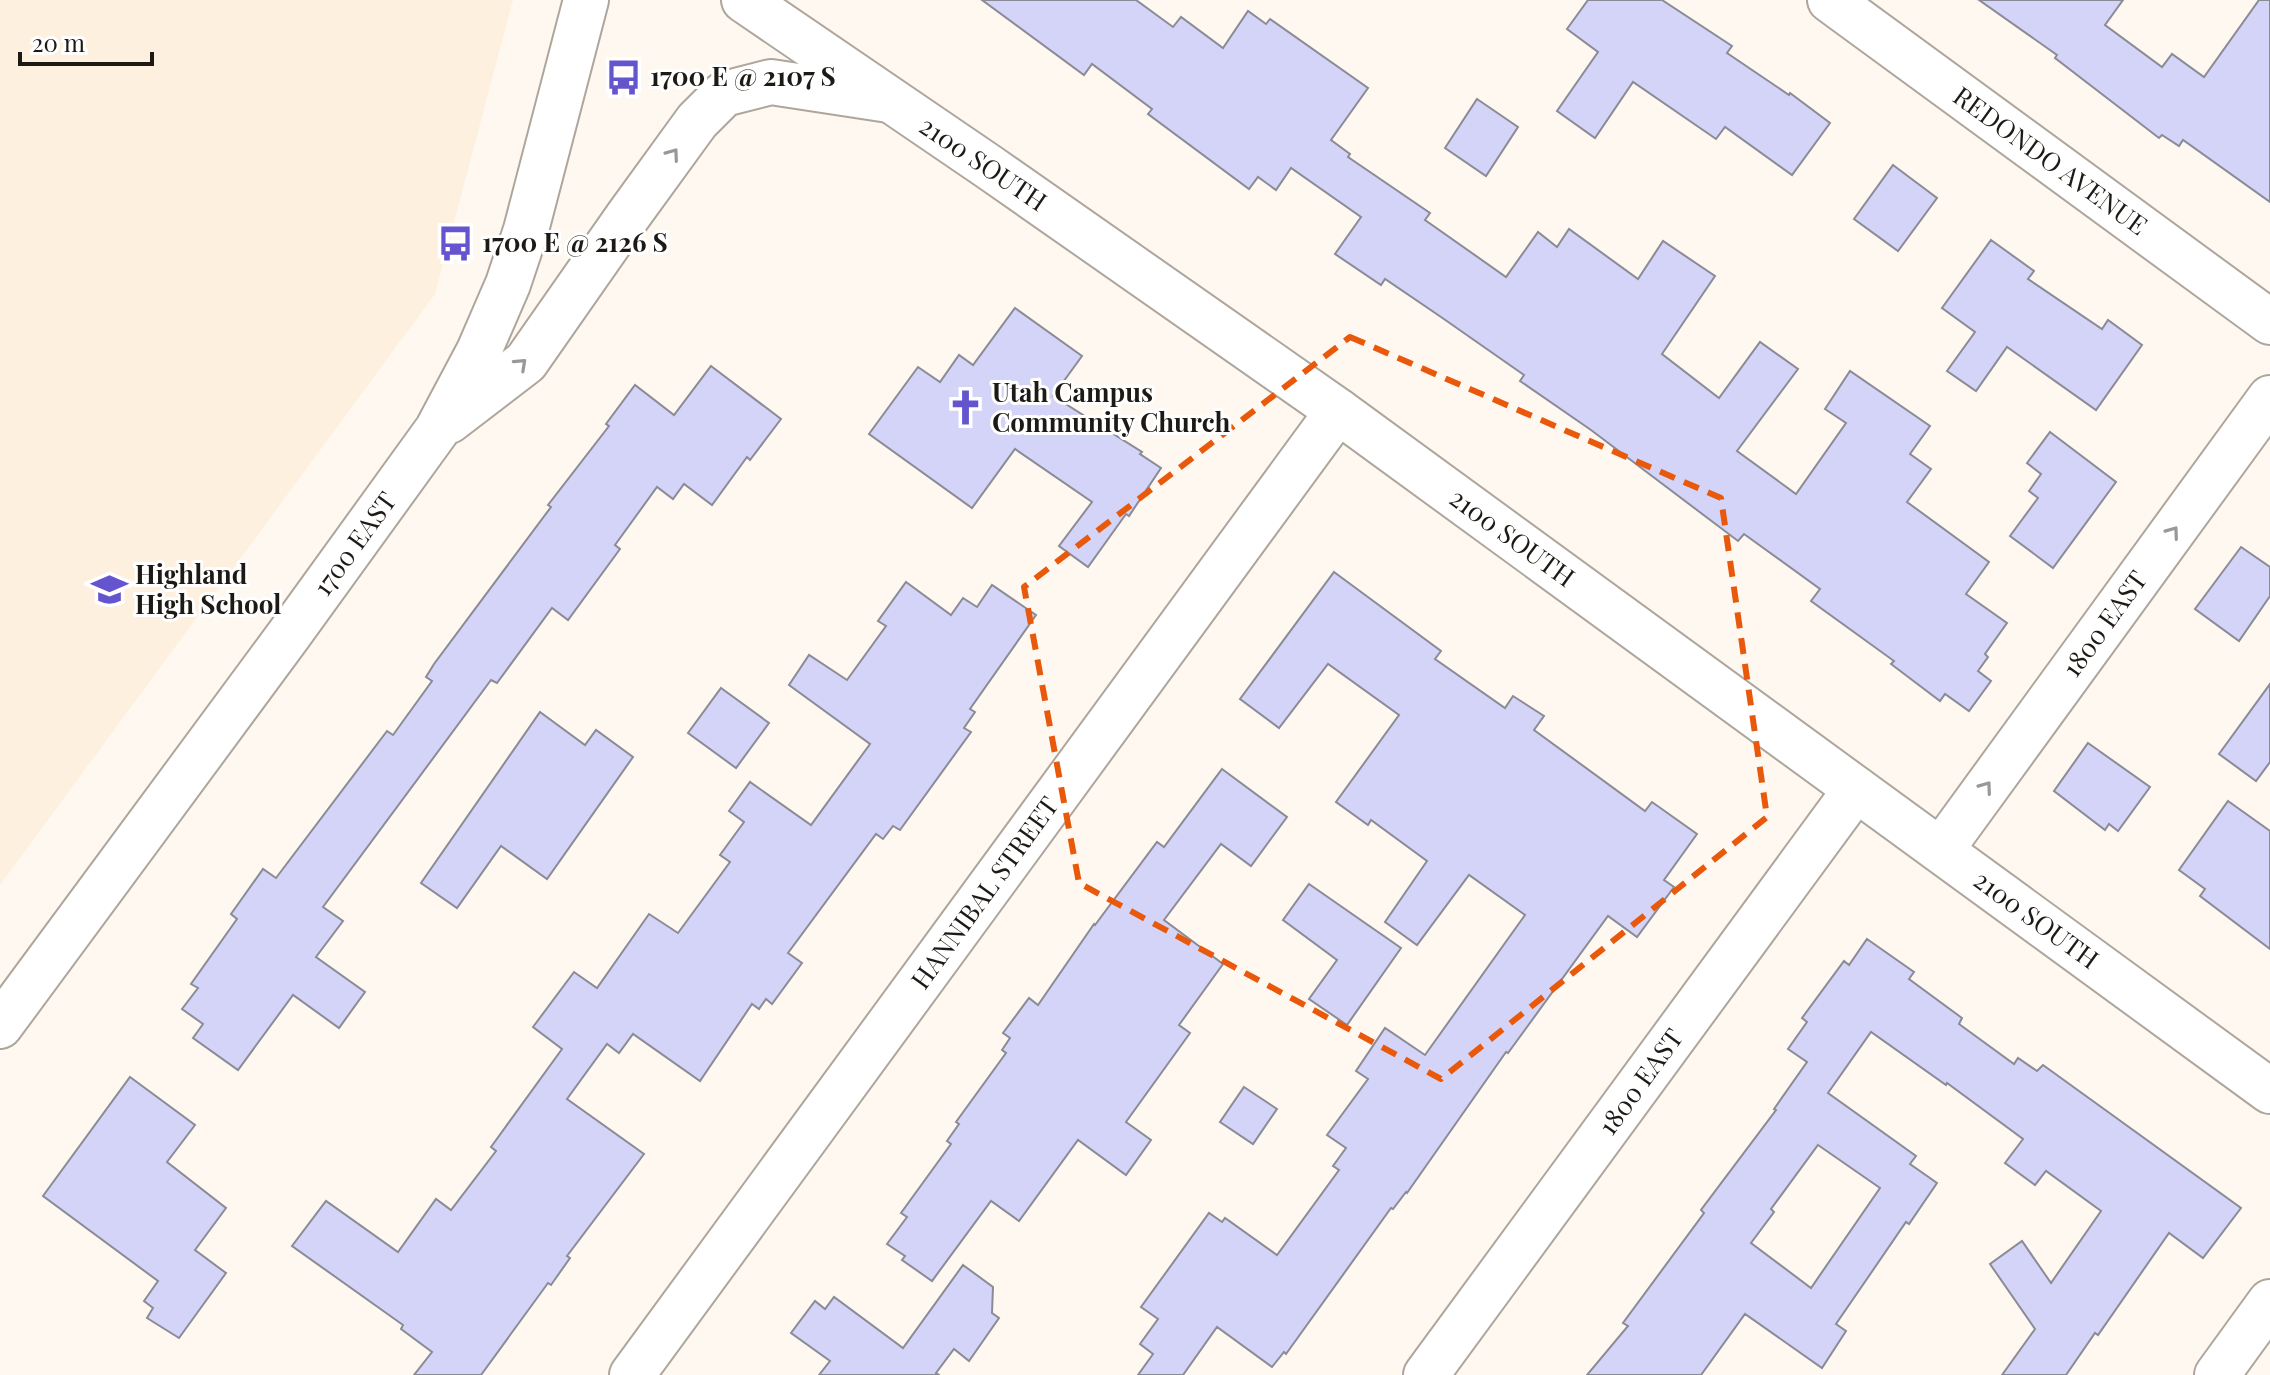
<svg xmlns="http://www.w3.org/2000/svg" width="2270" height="1375" font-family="'Playfair Display',serif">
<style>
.built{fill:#fdf0df}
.building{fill:#d3d4f7;stroke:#8a8b96;stroke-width:2;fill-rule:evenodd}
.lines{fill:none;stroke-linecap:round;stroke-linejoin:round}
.minor-casing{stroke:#aea69c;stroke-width:48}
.tertiary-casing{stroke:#aea69c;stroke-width:48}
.secondary-casing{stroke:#aea69c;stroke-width:48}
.minor{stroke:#fff;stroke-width:44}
.tertiary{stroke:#fff;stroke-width:44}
.secondary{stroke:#fff;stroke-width:44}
.oneway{stroke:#999896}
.marked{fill:none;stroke:#e8590c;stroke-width:6;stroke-dasharray:16 10;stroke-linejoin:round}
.labels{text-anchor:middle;stroke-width:6;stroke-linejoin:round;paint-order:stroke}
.poi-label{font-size:26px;font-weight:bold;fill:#1d1a16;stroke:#fff;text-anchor:start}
.street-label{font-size:26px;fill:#1d1a16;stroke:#fff}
</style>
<rect width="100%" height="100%" fill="#fff8f0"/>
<polygon class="built" points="0,0 513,0 435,294 0,885"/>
<g class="building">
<polygon points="982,0 1136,0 1173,27 1181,17 1223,48 1248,11 1266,24 1270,19 1368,88 1331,140 1350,154 1348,157 1430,213 1425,220 1506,277 1538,232 1557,247 1569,229 1638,279 1663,241 1715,276 1662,354 1719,398 1760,342 1798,369 1737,451 1796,494 1846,423 1825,409 1850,371 1930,426 1910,454 1931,469 1907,502 1989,562 1966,594 2007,623 1985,654 1988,657 1978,671 1991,681 1969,711 1945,694 1940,701 1891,664 1894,661 1811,601 1820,589 1744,534 1738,541 1591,430 1520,381 1524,375 1441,317 1385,279 1381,285 1335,254 1361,217 1291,168 1276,190 1258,177 1249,189 1148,114 1152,109 1092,64 1084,75"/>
<polygon points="1588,0 1662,0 1732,46 1727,53 1789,95 1790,93 1830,123 1792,175 1725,127 1716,139 1633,82 1595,138 1557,111 1598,52 1567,29"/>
<polygon points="1979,0 2123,0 2105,25 2162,67 2172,54 2204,77 2259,0 2270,0 2270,202 2183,140 2179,146 2162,135 2159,138 2055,58 2057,55"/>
<polygon points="1477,99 1518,127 1486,176 1445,148"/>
<polygon points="1893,165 1937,198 1898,251 1854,219"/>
<polygon points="1991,240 2034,271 2028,279 2102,329 2108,320 2142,345 2096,410 2007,347 1976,391 1947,371 1975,332 1942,308"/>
<polygon points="1015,308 1082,356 1053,396 1142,452 1140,454 1161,468 1129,516 1126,514 1088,567 1059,546 1092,502 1015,449 972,508 869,434 918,367 940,382 959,355 973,365"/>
<polygon points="711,366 781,419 750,460 747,457 712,505 684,484 673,499 657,487 615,545 620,549 568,620 552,608 497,683 491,680 323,907 343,921 316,957 365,992 339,1028 293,995 238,1070 193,1038 203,1024 182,1009 198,988 191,984 237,919 231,914 263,869 276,878 387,731 393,735 432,681 426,677 434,664 551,507 548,505 609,426 606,424 635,385 674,415"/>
<polygon points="2050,432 2116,482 2053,568 2010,536 2038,498 2029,491 2041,474 2027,463"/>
<polygon points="2241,547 2270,567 2270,596 2239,641 2195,609"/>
<polygon points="1334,572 1441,651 1435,659 1505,708 1513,696 1544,716 1534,730 1645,811 1652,802 1697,834 1664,880 1674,887 1637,937 1608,916 1508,1053 1506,1052 1407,1193 1406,1192 1393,1209 1391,1208 1286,1354 1284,1352 1272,1367 1217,1327 1183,1375 1138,1375 1153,1354 1140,1344 1158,1319 1141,1307 1209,1213 1222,1222 1225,1218 1277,1255 1339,1170 1333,1166 1346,1148 1327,1135 1368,1079 1356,1071 1385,1028 1425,1055 1525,915 1469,875 1417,945 1385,922 1427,861 1371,820 1368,825 1336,802 1399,715 1328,664 1279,728 1240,699"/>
<polygon points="906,582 951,615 963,598 977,607 992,585 1036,615 970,709 975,712 964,728 971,732 900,830 893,826 883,839 876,834 788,953 802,963 772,1004 766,999 759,1009 752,1004 700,1081 633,1034 619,1053 607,1044 567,1099 644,1154 567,1256 570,1258 551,1285 548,1283 481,1375 414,1375 432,1352 401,1329 403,1325 292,1246 326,1201 398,1252 436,1199 451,1210 496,1151 491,1147 562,1049 533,1027 574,972 597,988 649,914 678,933 730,862 720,855 744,822 729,811 750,782 811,825 870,744 789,685 809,655 847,680 886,626 878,621"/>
<polygon points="2270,684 2270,762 2256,781 2219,754"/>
<polygon points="721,688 769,723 736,768 688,733"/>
<polygon points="540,712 585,745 596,730 633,757 547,879 501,846 457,908 421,883"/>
<polygon points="2088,743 2150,787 2118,831 2109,824 2105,830 2054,791"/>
<polygon points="1222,769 1287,817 1251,866 1221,844 1164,920 1223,964 1179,1025 1190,1033 1126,1122 1151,1140 1126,1175 1078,1140 1019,1221 991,1201 932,1281 902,1260 905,1256 887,1244 907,1217 901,1213 951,1144 947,1141 959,1124 956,1122 1006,1053 1002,1050 1010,1038 1003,1033 1029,998 1038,1005 1094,924 1095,925 1157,842 1164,847"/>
<polygon points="2228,801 2270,831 2270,949 2200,896 2205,889 2179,870"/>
<polygon points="1309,884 1401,948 1347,1025 1309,999 1337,960 1283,920"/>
<path d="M1867 939 1914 972 1909 979 1962 1018 1959 1024 2014 1064 2018 1058 2037 1071 2043 1065 2241 1208 2203 1258 2169 1233 2098 1335 2095 1333 2066 1375H2002L2035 1329 1990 1264 2022 1241 2051 1283 2101 1211 2046 1171 2035 1185 2005 1163 2023 1139 1947 1083 1946 1085 1871 1032 1828 1093 1916 1156 1910 1164 1937 1183 1909 1224 1906 1222 1836 1324 1846 1331 1822 1368 1745 1314 1701 1375H1587L1628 1326 1623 1323 1704 1213 1701 1210 1776 1110 1774 1109 1807 1062 1788 1049 1807 1022 1802 1018 1844 961 1849 965ZM1818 1145 1880 1188 1811 1288 1751 1243 1774 1212 1771 1209Z"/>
<polygon points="130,1077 195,1125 167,1162 226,1208 195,1250 226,1273 179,1338 147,1318 153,1308 144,1301 158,1281 43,1196"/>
<polygon points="1244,1087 1277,1109 1253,1144 1220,1122"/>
<polygon points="963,1265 993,1287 992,1313 999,1318 969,1361 954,1349 936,1373 939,1375 819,1375 830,1361 791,1333 815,1301 825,1309 834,1297 903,1348"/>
</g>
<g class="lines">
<defs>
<g id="minor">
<polyline points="1830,0 2270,322"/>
<polyline points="1941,850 2270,398"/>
<polyline points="632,1375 1338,411"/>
<polyline points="1426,1375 1856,789"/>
<polyline points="2217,1375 2270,1302"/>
</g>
<g id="tertiary">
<polyline points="449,421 526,362 628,216 697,121 724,94 771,82 889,100"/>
<polyline points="0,1026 288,636 437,430 479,351 508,284 526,230 586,0"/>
</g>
<polyline id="secondary" points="744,0 989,167 1338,411 2270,1091"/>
</defs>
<use href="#minor" class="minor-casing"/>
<use href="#tertiary" class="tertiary-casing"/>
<use href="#secondary" class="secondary-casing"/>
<use href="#minor" class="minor"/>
<use href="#tertiary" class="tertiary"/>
<use href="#secondary" class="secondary"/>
</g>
<defs><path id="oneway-chevron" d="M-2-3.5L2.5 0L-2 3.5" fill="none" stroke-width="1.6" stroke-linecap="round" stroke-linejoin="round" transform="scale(2)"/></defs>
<g class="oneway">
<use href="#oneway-chevron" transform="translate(673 154) rotate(-54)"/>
<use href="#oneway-chevron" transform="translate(521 364) rotate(-43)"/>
<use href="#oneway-chevron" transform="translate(2173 532) rotate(-54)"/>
<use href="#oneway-chevron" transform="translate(1986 787) rotate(-54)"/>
</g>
<path class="marked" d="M1350 337 1721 498 1767 817 1441 1079 1079 883 1024 587Z"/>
<defs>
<symbol id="bus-bare" viewBox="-9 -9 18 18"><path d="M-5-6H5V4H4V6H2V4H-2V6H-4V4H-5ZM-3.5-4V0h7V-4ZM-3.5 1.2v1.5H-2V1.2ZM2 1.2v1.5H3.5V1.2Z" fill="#6454cd" stroke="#fff" stroke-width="2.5" paint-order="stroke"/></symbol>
<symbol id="church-bare" viewBox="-9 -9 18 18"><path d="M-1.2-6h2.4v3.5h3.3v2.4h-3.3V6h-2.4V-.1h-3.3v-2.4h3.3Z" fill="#6454cd" stroke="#fff" stroke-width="2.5" paint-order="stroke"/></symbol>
<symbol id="school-bare" viewBox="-9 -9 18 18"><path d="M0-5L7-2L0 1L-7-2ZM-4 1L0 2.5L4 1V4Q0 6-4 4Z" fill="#6454cd" stroke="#fff" stroke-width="2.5" paint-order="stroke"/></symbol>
</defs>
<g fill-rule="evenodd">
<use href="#bus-bare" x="598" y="52" width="51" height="51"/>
<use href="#bus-bare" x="430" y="218" width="51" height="51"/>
<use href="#church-bare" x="940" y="382" width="51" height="51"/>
<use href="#school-bare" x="84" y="564" width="51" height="51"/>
</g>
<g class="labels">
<g class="poi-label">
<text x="650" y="86">1700 E @ 2107 S</text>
<text x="482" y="252">1700 E @ 2126 S</text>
<text x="992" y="402">Utah Campus<tspan x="992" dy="30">Community Church</tspan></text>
<text x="135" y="584">Highland<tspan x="135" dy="30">High School</tspan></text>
</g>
<g class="street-label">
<text transform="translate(2050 161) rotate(36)" y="9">REDONDO AVENUE</text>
<text transform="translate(983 164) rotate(34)" y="9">2100 SOUTH</text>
<text transform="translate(1512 538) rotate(36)" y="9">2100 SOUTH</text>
<text transform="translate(355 544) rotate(-54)" y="9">1700 EAST</text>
<text transform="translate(2105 624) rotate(-54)" y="9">1800 EAST</text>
<text transform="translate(985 893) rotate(-54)" y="9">HANNIBAL STREET</text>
<text transform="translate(2036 920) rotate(36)" y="9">2100 SOUTH</text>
<text transform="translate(1641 1082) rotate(-54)" y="9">1800 EAST</text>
</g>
</g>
<path d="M20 52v12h132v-12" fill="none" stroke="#1d1a16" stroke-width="4"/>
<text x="32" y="52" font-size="24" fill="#1d1a16" stroke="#ffffff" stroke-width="6" paint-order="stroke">20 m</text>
</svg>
